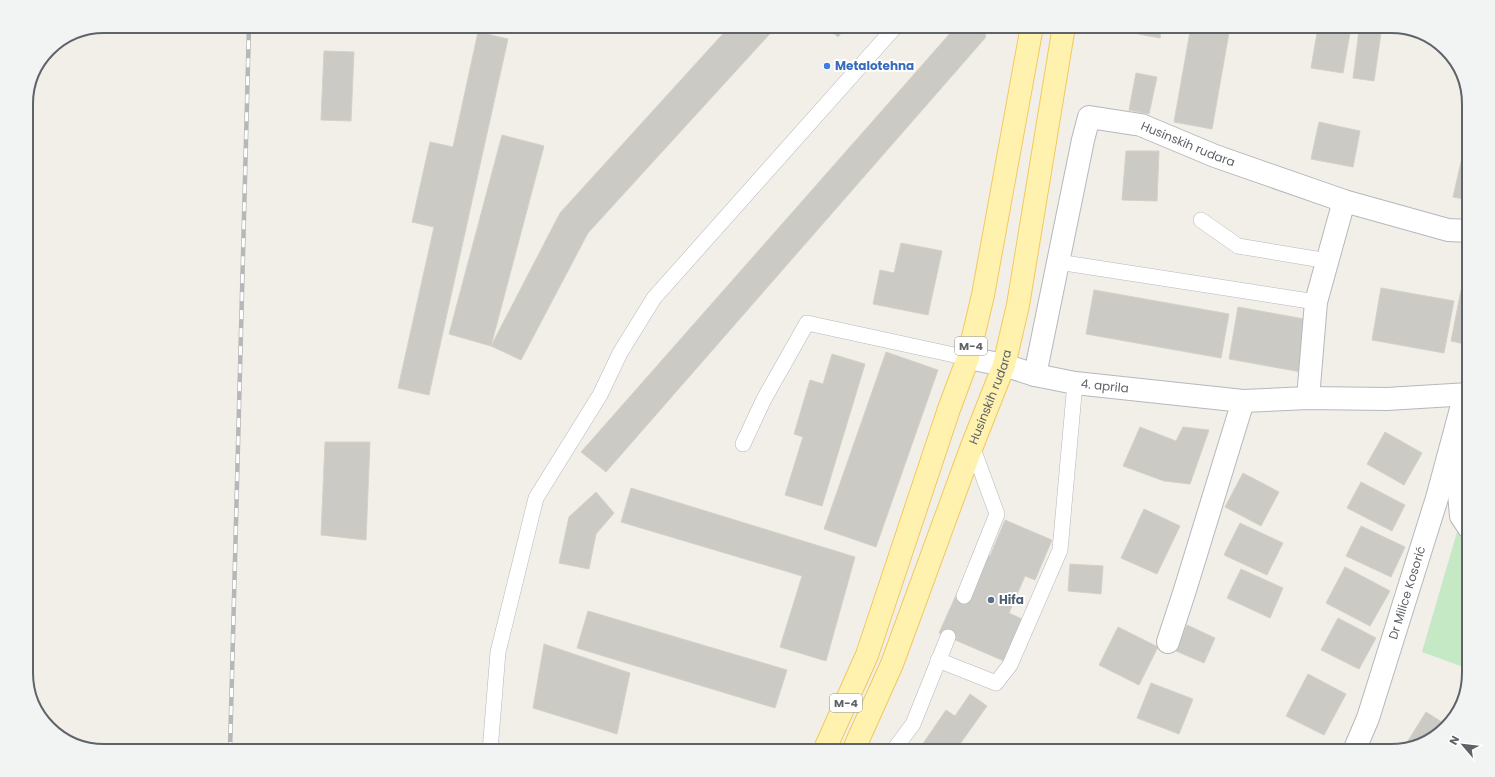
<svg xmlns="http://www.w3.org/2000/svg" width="1495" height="777" font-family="Poppins,sans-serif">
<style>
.commercial{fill:#fef7e0}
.green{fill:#c5e8c5}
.building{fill:#cccac5;stroke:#d6d1c6}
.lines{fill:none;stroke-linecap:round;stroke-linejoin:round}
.service-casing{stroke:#b5b8bc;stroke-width:16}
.minor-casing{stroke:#b5b8bc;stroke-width:24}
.primary-casing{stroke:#f2c960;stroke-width:24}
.service{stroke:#fff;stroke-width:15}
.minor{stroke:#fff;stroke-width:22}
.primary{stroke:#fff2af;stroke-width:22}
.rail-casing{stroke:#b6b7b8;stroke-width:4.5}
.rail{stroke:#fff;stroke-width:3;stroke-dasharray:9;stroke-linecap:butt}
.shop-dot{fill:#3f7fe0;stroke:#fff;stroke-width:1.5}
.service-dot{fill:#5c6f8a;stroke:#fff;stroke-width:1.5}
.labels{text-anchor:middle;stroke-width:4;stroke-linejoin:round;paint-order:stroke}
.shield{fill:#fff;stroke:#8f9295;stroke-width:1}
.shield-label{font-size:11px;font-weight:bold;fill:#5f6368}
.shop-label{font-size:12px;font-weight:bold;fill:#366cbe;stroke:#fff;text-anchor:start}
.street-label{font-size:12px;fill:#5f6368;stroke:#fff}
.service-label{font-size:12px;font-weight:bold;fill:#4e5e75;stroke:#fff;text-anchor:start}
.rim{fill:none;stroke:#5f6368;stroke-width:2}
</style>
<rect width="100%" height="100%" fill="#f1efe8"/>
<polygon class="commercial" points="31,77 26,244 26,99"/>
<polygon class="green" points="1469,491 1469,669 1422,652"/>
<g class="building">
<polygon points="730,26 777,26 588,233 521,360 491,346 560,213"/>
<polygon points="825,26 847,26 838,37"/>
<polygon points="948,26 983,26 986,37 606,472 581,452 953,30"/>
<polygon points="1140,26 1162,26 1160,38 1138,34"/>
<polygon points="1191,26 1223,26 1230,27 1212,129 1174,122"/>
<polygon points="1318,27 1350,33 1343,73 1311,68"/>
<polygon points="1359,30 1381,33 1374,81 1353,78"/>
<polygon points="478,32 508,39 429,395 398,388 434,227 412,222 430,142 453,147"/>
<polygon points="324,51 354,52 351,121 321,120"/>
<polygon points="1136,73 1157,77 1149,114 1129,110"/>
<polygon points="1319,122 1360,131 1353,167 1311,159"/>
<polygon points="502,135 544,146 491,346 449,334"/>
<polygon points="1126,151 1159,151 1157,201 1122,200"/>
<polygon points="1461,162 1469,163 1469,200 1453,197"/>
<polygon points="901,243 942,251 928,315 873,304 880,270 894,273"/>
<polygon points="1381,288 1454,301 1444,353 1372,340"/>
<polygon points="1094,290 1229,314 1221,358 1086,334"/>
<polygon points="1461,290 1469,291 1469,345 1451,341"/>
<polygon points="1238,307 1310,320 1301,372 1229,359"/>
<polygon points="886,352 938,370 876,547 824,529"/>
<polygon points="832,354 865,364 822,506 785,495 803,437 794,434 810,380 823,384"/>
<polygon points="1140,427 1176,441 1183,427 1209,430 1190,484 1164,481 1123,466"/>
<polygon points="1385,432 1422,453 1404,485 1367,464"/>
<polygon points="325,442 370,442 366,540 321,535"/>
<polygon points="1243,473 1279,492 1261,526 1225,507"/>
<polygon points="1361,482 1405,505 1392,531 1347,508"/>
<polygon points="631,488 855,557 826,661 780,647 802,576 621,522"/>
<polygon points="596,492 614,513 596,534 589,569 559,563 569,517"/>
<polygon points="1144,509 1180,526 1157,574 1121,558"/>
<polygon points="1005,520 1052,540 1035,580 1025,576 1009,613 1022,619 1004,661 939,633 957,593 966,597 985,555 990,556"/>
<polygon points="1240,523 1283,543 1267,575 1224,555"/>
<polygon points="1361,526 1405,547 1391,577 1346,556"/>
<polygon points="1070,564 1103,566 1101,594 1068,591"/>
<polygon points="1345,567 1390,591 1370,626 1326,603"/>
<polygon points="1241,569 1283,588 1270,618 1227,598"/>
<polygon points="588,611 787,670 775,708 577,648"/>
<polygon points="1338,618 1376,638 1359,669 1321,650"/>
<polygon points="1187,625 1215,638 1204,663 1176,651"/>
<polygon points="1118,627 1158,647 1139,685 1099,665"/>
<polygon points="544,644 630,673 617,734 533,708"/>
<polygon points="1308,674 1346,694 1324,735 1286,716"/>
<polygon points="1151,683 1193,699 1179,734 1137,718"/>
<polygon points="970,694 987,706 955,751 918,751 946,710 955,716"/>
<polygon points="1426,712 1445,724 1430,740 1409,746 1406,744"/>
<polygon points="399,746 452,751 398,751"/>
<polygon points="571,746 607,749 607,751 571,751"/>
</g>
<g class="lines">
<defs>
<g id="service">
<polyline points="1201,220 1238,246 1328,261"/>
<polyline points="1058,262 1316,302"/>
<polyline points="743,444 764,399 807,323 968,358"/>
<polyline points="964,596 997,514 972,446"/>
<polyline points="938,660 996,683 1010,665 1060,550 1075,383"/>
<polyline points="490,751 498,652 536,498 600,395 620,353 654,298 896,26"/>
<polyline points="893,751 913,724 948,637"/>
</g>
<g id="minor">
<path id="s1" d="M968 358 1004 365 1035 375 1075 383 1243 401 1308 398 1387 399 1469 394"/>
<path id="s2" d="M1035 375 1083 140 1089 117 1141 125 1215 156 1344 201 1448 230 1469 231"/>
<polyline points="1308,398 1316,302 1344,201"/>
<polyline points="1455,448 1461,516 1469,528"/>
<polyline points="1168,642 1185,590 1243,401"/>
<path id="s3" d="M1354 751 1368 718 1437 498 1465 394"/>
</g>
<g id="primary">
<polyline points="824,751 867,655 949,409 968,358 983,295 1032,26"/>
<path id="s4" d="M853 751 892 664 972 446 1004 365 1018 305 1064 26"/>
</g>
</defs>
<use href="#service" class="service-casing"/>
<use href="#minor" class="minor-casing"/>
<use href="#primary" class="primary-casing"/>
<use href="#service" class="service"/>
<use href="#minor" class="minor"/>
<use href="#primary" class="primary"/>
<defs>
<polyline id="rail" points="230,751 249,26"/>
</defs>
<use href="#rail" class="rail-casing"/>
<use href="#rail" class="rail"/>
</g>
<circle class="shop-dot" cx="827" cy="66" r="4"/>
<circle class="service-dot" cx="991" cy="600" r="4"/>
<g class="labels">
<g class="shield">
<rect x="955" y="337" width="32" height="18" rx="3"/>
<rect x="830" y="694" width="32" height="18" rx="3"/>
</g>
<g class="shield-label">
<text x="971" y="350">M-4</text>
<text x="846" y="707">M-4</text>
</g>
<g class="shop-label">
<text x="835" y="70">Metalotehna</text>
</g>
<g class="street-label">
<text dy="4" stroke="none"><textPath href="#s2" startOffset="367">Husinskih rudara</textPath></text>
<text dy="4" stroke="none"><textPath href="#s1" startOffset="140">4. aprila</textPath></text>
<text dy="4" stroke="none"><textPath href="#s4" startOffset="380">Husinskih rudara</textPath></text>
<text dy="4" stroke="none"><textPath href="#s3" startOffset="167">Dr Milice Kosorić</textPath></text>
</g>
<g class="service-label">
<text x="999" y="604">Hifa</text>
</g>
</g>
<path d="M0 0H1495V777H0ZM104 33H1391A71 71 0 0 1 1462 104V673A71 71 0 0 1 1391 744H104A71 71 0 0 1 33 673V104A71 71 0 0 1 104 33Z" fill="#f2f3f3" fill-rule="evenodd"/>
<path class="rim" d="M104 33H1391A71 71 0 0 1 1462 104V673A71 71 0 0 1 1391 744H104A71 71 0 0 1 33 673V104A71 71 0 0 1 104 33Z"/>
<g transform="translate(1463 745) rotate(298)" stroke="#ffffff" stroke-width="3" paint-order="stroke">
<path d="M0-3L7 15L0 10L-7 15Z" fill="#5f6368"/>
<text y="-6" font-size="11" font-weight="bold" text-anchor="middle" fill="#5f6368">N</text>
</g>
</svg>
